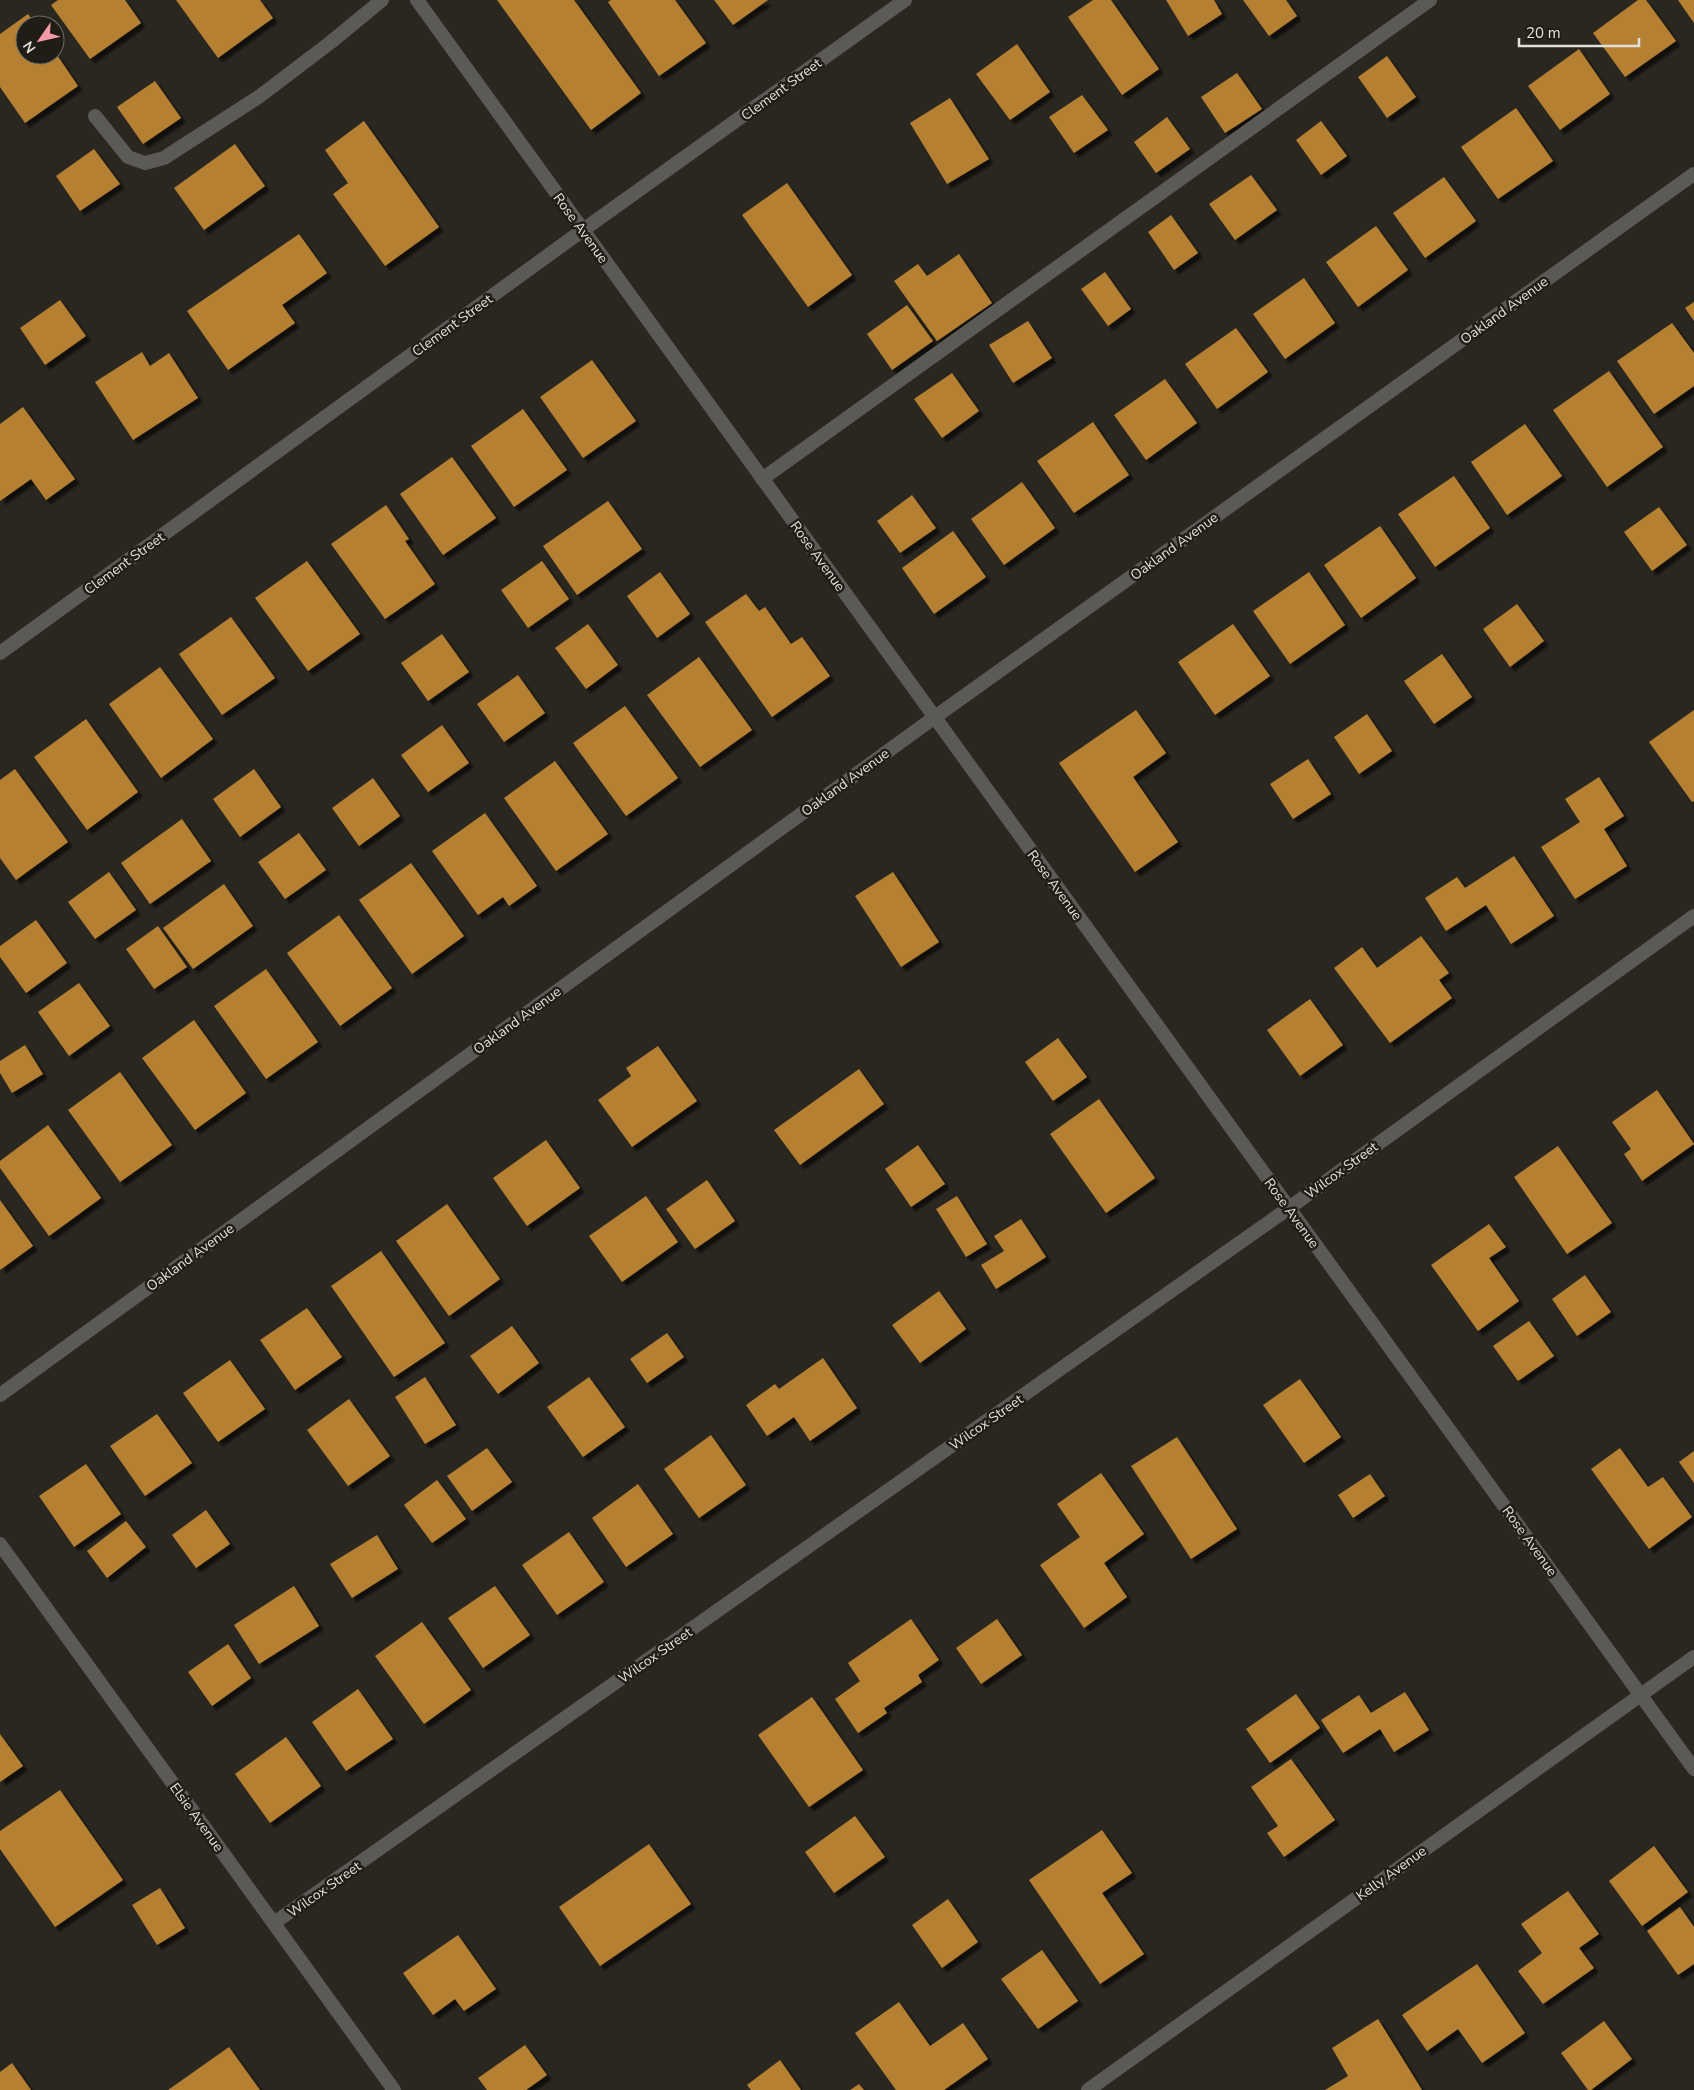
<svg xmlns="http://www.w3.org/2000/svg" width="1694" height="2090" font-family="'Nunito Sans',sans-serif">
<style>
.building{fill:#b58033;filter:url(#shadow)}
.lines{fill:none;stroke-linecap:round;stroke-linejoin:round}
.service{stroke:#5b5a56;stroke-width:14}
.minor{stroke:#5b5a56;stroke-width:14}
.labels{text-anchor:middle;stroke-width:5;stroke-linejoin:round;paint-order:stroke}
.street-label{font-size:14px;fill:#e2e0db;stroke:#201d16}
</style>
<defs>
<filter id="shadow"><feDropShadow dx="4.5" dy="4.5" stdDeviation="1" flood-color="#0009"/></filter>
</defs>
<rect width="100%" height="100%" fill="#2a2620"/>
<g class="building">
<polygon points="58,0 125,0 141,23 90,59 51,5"/>
<polygon points="176,0 260,0 273,18 218,58"/>
<polygon points="497,0 574,0 641,93 591,130"/>
<polygon points="611,0 675,0 706,43 659,76 608,2"/>
<polygon points="714,0 768,0 733,25"/>
<polygon points="1093,0 1111,0 1159,69 1122,95 1068,17"/>
<polygon points="1166,0 1214,0 1222,14 1188,36"/>
<polygon points="1243,0 1286,0 1297,16 1269,36"/>
<polygon points="1638,0 1646,0 1676,41 1625,77 1593,33"/>
<polygon points="1678,0 1694,0 1694,23"/>
<polygon points="28,14 36,25 25,25 25,55 55,55 55,52 78,86 25,123 0,87 0,34"/>
<polygon points="1017,44 1050,92 1010,120 976,74"/>
<polygon points="1579,49 1610,94 1560,130 1528,86"/>
<polygon points="1387,56 1416,97 1387,118 1358,77"/>
<polygon points="1237,73 1262,109 1225,133 1201,97"/>
<polygon points="155,81 181,118 143,144 117,107"/>
<polygon points="1082,95 1108,130 1074,153 1049,117"/>
<polygon points="950,98 989,159 947,184 910,123"/>
<polygon points="1516,108 1553,161 1498,199 1461,147"/>
<polygon points="1167,117 1190,149 1156,173 1134,142"/>
<polygon points="364,121 439,227 385,266 333,194 348,183 325,150"/>
<polygon points="1321,121 1347,156 1321,175 1296,140"/>
<polygon points="235,144 265,186 204,230 174,188"/>
<polygon points="94,149 120,184 80,211 56,176"/>
<polygon points="1251,175 1277,210 1235,240 1209,204"/>
<polygon points="1444,177 1476,221 1425,258 1393,213"/>
<polygon points="787,183 852,275 808,307 742,215"/>
<polygon points="1171,215 1198,253 1174,270 1148,232"/>
<polygon points="1376,226 1408,270 1358,307 1326,262"/>
<polygon points="299,234 327,273 282,305 295,323 228,370 187,311"/>
<polygon points="959,254 992,303 937,341 894,281 918,264 927,276"/>
<polygon points="1105,272 1131,309 1108,326 1081,289"/>
<polygon points="1304,278 1335,323 1285,359 1253,314"/>
<polygon points="60,300 86,336 45,365 20,328"/>
<polygon points="1694,302 1694,321 1685,308"/>
<polygon points="907,305 933,341 892,370 867,334"/>
<polygon points="1028,321 1052,358 1013,383 989,345"/>
<polygon points="1672,323 1694,353 1694,386 1654,414 1617,361"/>
<polygon points="1236,328 1268,372 1217,409 1185,364"/>
<polygon points="142,352 150,366 169,353 198,398 133,440 95,382"/>
<polygon points="592,360 636,421 583,458 540,397"/>
<polygon points="1609,371 1663,447 1607,487 1553,410"/>
<polygon points="952,373 979,411 942,438 914,399"/>
<polygon points="1165,379 1197,423 1146,460 1114,415"/>
<polygon points="23,407 75,479 46,500 31,479 0,501 0,424"/>
<polygon points="523,409 567,470 514,507 471,446"/>
<polygon points="1093,422 1129,475 1074,513 1037,461"/>
<polygon points="1525,424 1562,476 1507,515 1471,462"/>
<polygon points="452,457 496,518 443,555 400,494"/>
<polygon points="1454,476 1490,528 1435,567 1398,514"/>
<polygon points="1022,482 1055,528 1004,565 971,519"/>
<polygon points="912,495 936,528 900,553 877,521"/>
<polygon points="608,501 642,549 577,595 543,546"/>
<polygon points="386,505 409,539 405,541 435,584 385,619 331,544"/>
<polygon points="1659,507 1687,545 1652,571 1624,532"/>
<polygon points="1380,526 1416,578 1361,618 1324,565"/>
<polygon points="953,531 986,577 934,614 902,568"/>
<polygon points="307,561 360,634 308,671 255,598"/>
<polygon points="542,561 569,599 528,628 501,590"/>
<polygon points="660,572 690,614 657,638 627,596"/>
<polygon points="1309,572 1345,625 1290,664 1253,611"/>
<polygon points="746,594 759,611 765,607 791,644 802,637 830,676 772,717 705,622"/>
<polygon points="1517,604 1544,641 1510,667 1483,629"/>
<polygon points="231,617 275,678 222,715 179,654"/>
<polygon points="588,624 618,665 586,689 555,648"/>
<polygon points="1233,624 1270,676 1215,715 1178,662"/>
<polygon points="442,634 469,672 428,701 401,663"/>
<polygon points="1442,654 1472,697 1434,724 1404,681"/>
<polygon points="699,657 752,730 700,767 647,695"/>
<polygon points="160,667 213,739 161,778 109,704"/>
<polygon points="518,675 545,713 504,742 477,704"/>
<polygon points="625,706 678,778 626,816 573,743"/>
<polygon points="1136,710 1166,753 1133,777 1178,842 1135,872 1059,763"/>
<polygon points="1694,710 1694,801 1692,802 1649,742"/>
<polygon points="1367,714 1392,751 1359,774 1334,737"/>
<polygon points="86,719 138,792 87,830 34,757"/>
<polygon points="442,725 469,763 428,792 401,755"/>
<polygon points="1308,759 1331,794 1293,819 1270,784"/>
<polygon points="555,761 608,834 556,871 504,798"/>
<polygon points="15,769 68,842 16,880 0,858 0,780"/>
<polygon points="254,769 281,807 240,837 213,799"/>
<polygon points="1599,777 1624,816 1604,829 1627,866 1575,899 1541,847 1580,822 1565,799"/>
<polygon points="373,778 400,816 359,846 332,808"/>
<polygon points="485,813 537,886 509,906 503,897 478,915 432,851"/>
<polygon points="182,819 211,861 150,904 121,863"/>
<polygon points="299,833 326,870 285,899 258,862"/>
<polygon points="1514,856 1554,916 1511,944 1486,905 1446,931 1425,898 1457,877 1465,888"/>
<polygon points="411,863 464,936 412,974 359,900"/>
<polygon points="109,872 136,910 95,939 68,902"/>
<polygon points="893,872 939,942 901,967 855,896"/>
<polygon points="224,884 253,926 193,969 163,928"/>
<polygon points="339,915 392,988 340,1026 287,953"/>
<polygon points="36,920 67,963 26,993 0,957 0,946"/>
<polygon points="158,926 187,967 154,989 126,949"/>
<polygon points="1421,936 1449,973 1439,980 1452,998 1390,1043 1334,968 1362,947 1377,968"/>
<polygon points="266,969 318,1042 266,1079 214,1006"/>
<polygon points="79,983 110,1026 69,1056 38,1012"/>
<polygon points="1310,999 1343,1045 1300,1076 1267,1030"/>
<polygon points="194,1020 246,1093 195,1130 142,1058"/>
<polygon points="1058,1038 1087,1077 1053,1101 1025,1062"/>
<polygon points="25,1045 43,1074 12,1093 0,1073 0,1061"/>
<polygon points="658,1046 697,1101 632,1147 598,1100 631,1076 626,1068"/>
<polygon points="859,1069 884,1104 800,1165 774,1130"/>
<polygon points="120,1072 172,1145 120,1182 68,1110"/>
<polygon points="1657,1090 1694,1144 1642,1181 1624,1154 1631,1149 1612,1122"/>
<polygon points="1099,1099 1155,1178 1106,1213 1050,1134"/>
<polygon points="48,1125 101,1198 49,1236 0,1168 0,1161"/>
<polygon points="546,1140 580,1188 527,1226 493,1178"/>
<polygon points="918,1145 945,1184 911,1207 885,1169"/>
<polygon points="1558,1146 1612,1223 1567,1254 1514,1177"/>
<polygon points="707,1180 735,1221 695,1249 666,1209"/>
<polygon points="646,1196 678,1242 622,1282 589,1236"/>
<polygon points="957,1196 987,1244 966,1257 936,1209"/>
<polygon points="0,1200 33,1246 0,1270"/>
<polygon points="447,1204 500,1279 449,1316 396,1241"/>
<polygon points="1021,1219 1046,1257 996,1289 981,1265 1004,1251 994,1236"/>
<polygon points="1489,1224 1506,1247 1489,1258 1519,1301 1478,1331 1431,1265"/>
<polygon points="381,1251 445,1343 394,1377 331,1286"/>
<polygon points="1585,1275 1611,1312 1577,1336 1552,1299"/>
<polygon points="939,1291 966,1329 920,1363 892,1325"/>
<polygon points="307,1308 342,1357 295,1390 260,1340"/>
<polygon points="1529,1321 1554,1356 1518,1381 1493,1346"/>
<polygon points="512,1326 539,1363 498,1394 470,1356"/>
<polygon points="667,1333 684,1357 647,1383 630,1359"/>
<polygon points="823,1358 857,1408 810,1441 794,1417 767,1436 746,1405 775,1384 779,1389"/>
<polygon points="230,1360 265,1409 218,1442 183,1393"/>
<polygon points="425,1377 456,1425 425,1444 395,1397"/>
<polygon points="589,1377 625,1427 583,1457 547,1407"/>
<polygon points="1300,1379 1341,1437 1304,1463 1263,1405"/>
<polygon points="349,1399 390,1456 348,1486 307,1430"/>
<polygon points="157,1414 192,1463 145,1496 110,1446"/>
<polygon points="711,1435 746,1485 699,1518 664,1469"/>
<polygon points="1177,1437 1237,1529 1191,1559 1131,1466"/>
<polygon points="487,1448 512,1482 472,1511 447,1476"/>
<polygon points="1620,1448 1648,1487 1663,1477 1692,1517 1649,1549 1591,1469"/>
<polygon points="1694,1451 1694,1483 1679,1462"/>
<polygon points="86,1464 121,1514 74,1547 39,1496"/>
<polygon points="1101,1473 1144,1534 1104,1563 1127,1597 1084,1628 1040,1565 1080,1537 1057,1504"/>
<polygon points="1370,1474 1385,1496 1353,1518 1338,1495"/>
<polygon points="437,1480 466,1519 432,1543 404,1505"/>
<polygon points="638,1484 673,1534 626,1567 592,1518"/>
<polygon points="206,1510 230,1544 196,1568 172,1535"/>
<polygon points="126,1521 146,1547 107,1578 87,1551"/>
<polygon points="569,1532 604,1582 557,1615 522,1565"/>
<polygon points="377,1535 398,1569 352,1598 330,1564"/>
<polygon points="294,1586 319,1626 259,1664 234,1625"/>
<polygon points="495,1586 530,1635 483,1668 448,1618"/>
<polygon points="911,1619 939,1660 918,1675 922,1682 884,1708 887,1713 858,1733 835,1699 860,1681 848,1663"/>
<polygon points="997,1619 1022,1655 981,1684 956,1648"/>
<polygon points="422,1622 471,1690 424,1724 375,1656"/>
<polygon points="228,1644 251,1678 212,1706 188,1672"/>
<polygon points="358,1689 393,1739 346,1771 312,1722"/>
<polygon points="1405,1692 1429,1730 1394,1752 1380,1729 1343,1753 1321,1720 1359,1695 1371,1713"/>
<polygon points="1296,1694 1320,1728 1270,1763 1246,1729"/>
<polygon points="812,1697 863,1770 809,1807 758,1735"/>
<polygon points="0,1734 23,1766 0,1782"/>
<polygon points="286,1737 321,1786 270,1823 235,1774"/>
<polygon points="1291,1759 1335,1820 1284,1857 1267,1833 1278,1826 1251,1787"/>
<polygon points="60,1790 123,1880 55,1927 0,1849 0,1831"/>
<polygon points="855,1816 885,1857 834,1893 805,1852"/>
<polygon points="1102,1830 1132,1873 1102,1893 1144,1954 1100,1984 1029,1880"/>
<polygon points="649,1844 691,1904 600,1966 559,1907"/>
<polygon points="1654,1846 1688,1892 1642,1926 1609,1881"/>
<polygon points="160,1888 185,1928 157,1945 132,1905"/>
<polygon points="1568,1891 1599,1934 1579,1948 1594,1968 1543,2004 1518,1971 1542,1953 1521,1924"/>
<polygon points="948,1899 978,1942 942,1968 912,1925"/>
<polygon points="1680,1907 1694,1927 1694,1964 1678,1975 1647,1931"/>
<polygon points="458,1935 496,1989 464,2011 455,1999 433,2015 403,1973"/>
<polygon points="1042,1950 1078,2001 1038,2029 1001,1979"/>
<polygon points="1477,1964 1525,2033 1482,2063 1458,2029 1427,2051 1402,2015"/>
<polygon points="899,2002 930,2046 963,2023 988,2059 944,2090 896,2090 855,2033"/>
<polygon points="1378,2019 1422,2090 1325,2090 1348,2076 1332,2048"/>
<polygon points="1604,2021 1632,2059 1591,2090 1588,2090 1561,2053"/>
<polygon points="525,2045 547,2075 526,2090 487,2090 478,2078"/>
<polygon points="229,2047 260,2090 168,2090"/>
<polygon points="780,2060 801,2090 751,2090 747,2085"/>
<polygon points="12,2063 31,2090 0,2090 0,2072"/>
<polygon points="859,2084 864,2090 850,2090"/>
</g>
<g class="lines">
<g class="service">
<polyline points="95,116 128,157 145,163 164,158 260,96 331,42 382,0"/>
<polyline points="762,479 1430,0"/>
</g>
<g class="minor">
<polyline points="417,0 1694,1769"/>
<polyline points="0,653 583,230 905,0"/>
<polyline points="0,1395 935,717 1694,174"/>
<polyline points="0,1544 394,2090"/>
<polyline points="274,1923 1289,1208 1694,916"/>
<polyline points="1088,2090 1694,1657"/>
</g>
</g>
<g class="labels">
<g class="street-label">
<text transform="translate(781 89) rotate(-36)" y="5">Clement Street</text>
<text transform="translate(581 228) rotate(54)" y="5">Rose Avenue</text>
<text transform="translate(1504 310) rotate(-36)" y="5">Oakland Avenue</text>
<text transform="translate(452 325) rotate(-36)" y="5">Clement Street</text>
<text transform="translate(1174 546) rotate(-36)" y="5">Oakland Avenue</text>
<text transform="translate(818 556) rotate(54)" y="5">Rose Avenue</text>
<text transform="translate(124 563) rotate(-36)" y="5">Clement Street</text>
<text transform="translate(845 782) rotate(-36)" y="5">Oakland Avenue</text>
<text transform="translate(1055 885) rotate(54)" y="5">Rose Avenue</text>
<text transform="translate(517 1020) rotate(-36)" y="5">Oakland Avenue</text>
<text transform="translate(1341 1170) rotate(-36)" y="5">Wilcox Street</text>
<text transform="translate(1292 1213) rotate(54)" y="5">Rose Avenue</text>
<text transform="translate(190 1257) rotate(-36)" y="5">Oakland Avenue</text>
<text transform="translate(986 1422) rotate(-35)" y="5">Wilcox Street</text>
<text transform="translate(1530 1541) rotate(54)" y="5">Rose Avenue</text>
<text transform="translate(655 1655) rotate(-35)" y="5">Wilcox Street</text>
<text transform="translate(197 1817) rotate(54)" y="5">Elsie Avenue</text>
<text transform="translate(1391 1873) rotate(-36)" y="5">Kelly Avenue</text>
<text transform="translate(324 1889) rotate(-35)" y="5">Wilcox Street</text>
</g>
</g>
<g transform="translate(40 40) rotate(236)"><circle r="24" fill="#201d16" stroke="#6e6b65"/>
<path d="M0-4L9 19L0 12L-9 19Z" fill="#f49aa6"/>
<text y="-8" font-size="14" font-weight="bold" text-anchor="middle" fill="#e2e0db">N</text>
</g>
<path d="M1519 38v8h120v-8" fill="none" stroke="#e2e0db" stroke-width="2.5"/>
<text x="1526" y="38" font-size="15" fill="#e2e0db" stroke="#201d16" stroke-width="4" paint-order="stroke">20 m</text>
</svg>
